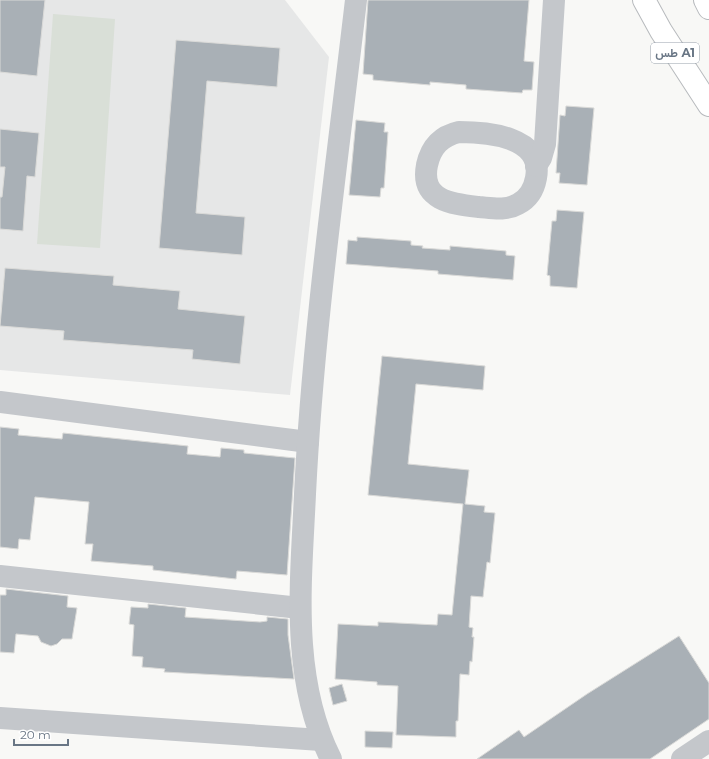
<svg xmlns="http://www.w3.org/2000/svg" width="709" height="759" font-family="Montserrat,Vazirmatn,sans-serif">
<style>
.built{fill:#e6e7e7}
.green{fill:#d9dfd7}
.building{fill:#a9b0b6;stroke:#dadad8}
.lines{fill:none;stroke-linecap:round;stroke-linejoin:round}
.highway-casing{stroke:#b7babd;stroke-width:24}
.minor{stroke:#c4c7cb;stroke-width:22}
.highway{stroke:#fff;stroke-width:22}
.labels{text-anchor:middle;stroke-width:4;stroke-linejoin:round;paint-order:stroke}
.shield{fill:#fff;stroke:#969faa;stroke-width:1}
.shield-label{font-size:12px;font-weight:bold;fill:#697685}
</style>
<rect width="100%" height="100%" fill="#f8f8f6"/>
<polygon class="built" points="0,0 285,0 329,57 290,395 0,370"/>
<polygon class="green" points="53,14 115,19 100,248 37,244"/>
<g class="building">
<polygon points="0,0 45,0 37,76 0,72"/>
<polygon points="368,0 529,0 524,61 534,62 532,90 523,90 522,93 466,89 466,85 430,82 430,85 373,80 373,75 363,74"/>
<polygon points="176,40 280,48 277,87 207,81 196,213 245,217 242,255 159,248"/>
<polygon points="566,106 594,108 587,185 559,183 560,173 556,173 560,115 565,116"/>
<polygon points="356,120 385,123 384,132 388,132 384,188 381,188 380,197 349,195"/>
<polygon points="0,129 39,133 35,177 27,176 23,231 0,229 0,197 2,197 5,167 0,167"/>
<polygon points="557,210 584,212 577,288 550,286 550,276 547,275 552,221 556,221"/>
<polygon points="357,237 411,241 411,245 423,246 422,248 450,250 450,246 506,251 506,255 515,256 513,280 438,274 438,271 346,264 348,240 357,241"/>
<polygon points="5,268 114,276 113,285 180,291 178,309 245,316 240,364 192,359 193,350 63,340 64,331 0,326"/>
<polygon points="382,356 485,366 483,390 416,384 408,464 469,470 465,504 485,506 484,512 495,513 490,563 487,562 483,597 471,596 469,627 473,628 472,637 474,637 472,662 470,661 469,675 460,674 458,721 456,721 456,737 396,735 398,686 377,685 377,682 335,679 338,624 378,626 378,622 437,625 438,614 452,615 463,504 368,495"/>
<polygon points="0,427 19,429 18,435 62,439 63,433 188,446 187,454 220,457 221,448 244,450 244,453 295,458 287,575 237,571 236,579 153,570 153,566 91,561 93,544 85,544 89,502 35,497 30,540 19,539 18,549 0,547"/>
<polygon points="6,589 68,596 67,607 77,608 72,639 62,639 57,644 51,646 41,642 38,636 16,634 14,653 0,652 0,595 6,595"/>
<polygon points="148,604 186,608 185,617 260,622 267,621 267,617 288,619 288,635 294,679 164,672 165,669 142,667 143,657 132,656 134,625 129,624 131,607 148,608"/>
<polygon points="679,636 709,683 709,719 650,759 477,759 519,730 524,737 587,694"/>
<polygon points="342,684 347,701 333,705 329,688"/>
<polygon points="365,731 393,732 392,748 365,747"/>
</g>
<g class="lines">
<defs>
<g id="highway">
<polyline points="644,0 661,31 709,105"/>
<polyline points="705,0 709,8"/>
</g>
</defs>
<use href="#highway" class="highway-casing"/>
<g class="minor">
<path d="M459 132C486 132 544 136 536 178 534 189 528 199 518 204 506 211 492 208 479 207 453 204 420 201 427 165 431 147 441 136 459 132Z"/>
<polyline points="536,166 541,158 545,144 554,0"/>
<polyline points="0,402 308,442"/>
<polyline points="0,576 300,608"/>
<polyline points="0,718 321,740"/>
<path d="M331 759C290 678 301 582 305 494 313 329 337 164 356 0"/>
<polyline points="682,759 709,741"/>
</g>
<use href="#highway" class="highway"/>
</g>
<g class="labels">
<rect class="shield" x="651" y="43" width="48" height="20" rx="3"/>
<g class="shield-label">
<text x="675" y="57">طس A1</text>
</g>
</g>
<path d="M14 739v6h54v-6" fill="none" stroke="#697685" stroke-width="2"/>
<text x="20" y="739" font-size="12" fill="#697685" stroke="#ffffff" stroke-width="3" paint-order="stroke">20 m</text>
</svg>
